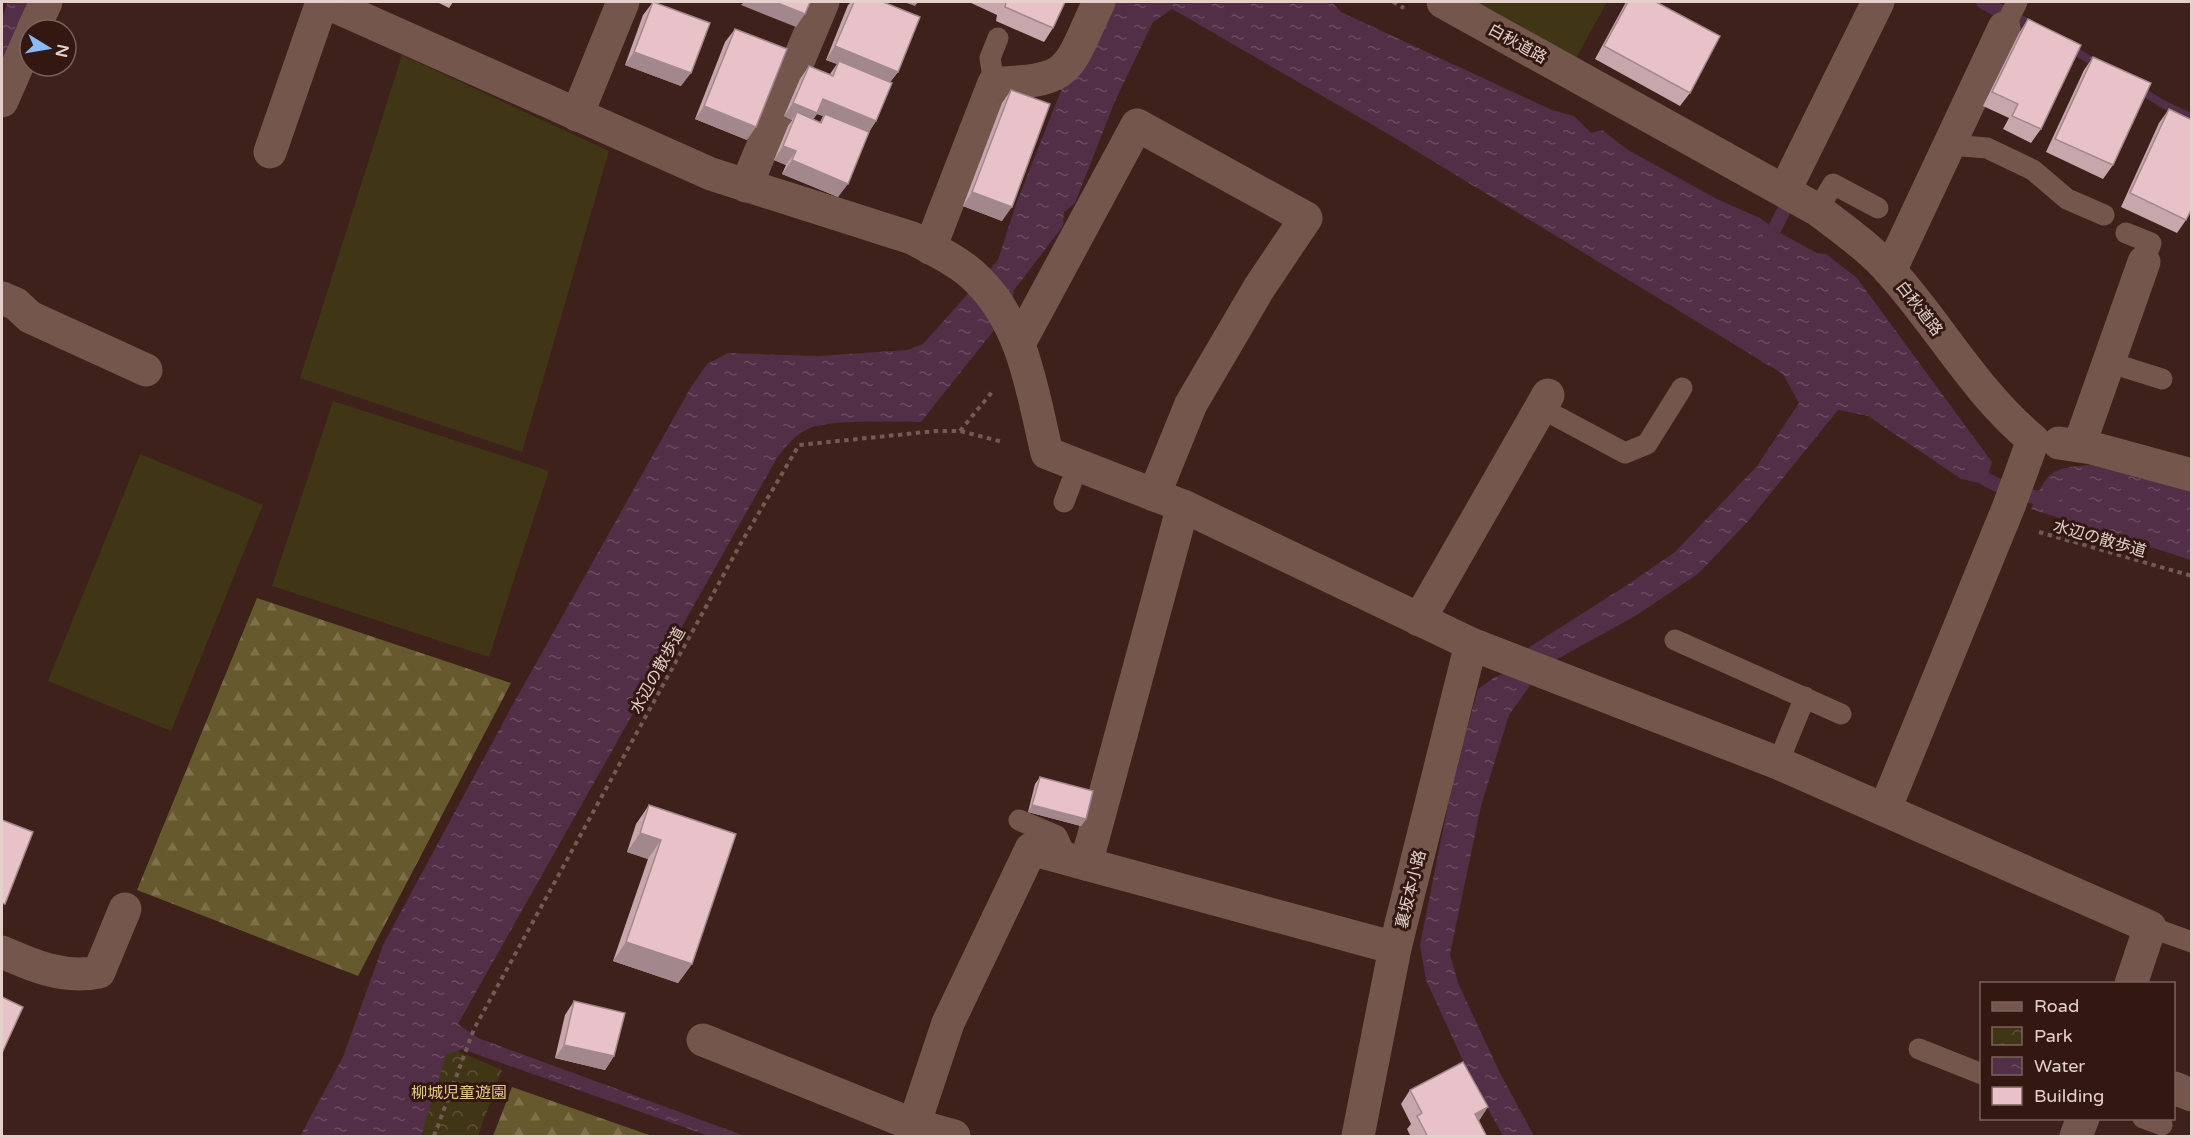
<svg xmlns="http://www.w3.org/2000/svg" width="2193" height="1138" font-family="'Varela Round','Noto Sans JP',sans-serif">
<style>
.forest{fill:url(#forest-firs)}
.park{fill:url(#park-crowns)}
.pitch{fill:#403616}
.water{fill:url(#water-ripples)}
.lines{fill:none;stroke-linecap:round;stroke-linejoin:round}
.stream{stroke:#522e47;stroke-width:14}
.path{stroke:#735a53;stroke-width:4;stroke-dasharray:4.5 4.5;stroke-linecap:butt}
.service{stroke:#75564d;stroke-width:21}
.minor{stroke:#75564d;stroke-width:33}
.wall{fill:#c8a7ac;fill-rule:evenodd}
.shaded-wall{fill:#a2888c}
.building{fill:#e8c2c8;stroke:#a2888c;stroke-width:1.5}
.labels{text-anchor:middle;stroke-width:6;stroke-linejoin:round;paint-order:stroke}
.street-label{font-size:16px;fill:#e4d1cc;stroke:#321811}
.park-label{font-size:16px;fill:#e2ca84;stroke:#321811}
</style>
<defs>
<pattern id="forest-firs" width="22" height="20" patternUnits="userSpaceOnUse" patternTransform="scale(1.5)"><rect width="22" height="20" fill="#67592e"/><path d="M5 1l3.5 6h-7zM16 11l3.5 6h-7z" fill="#7d704b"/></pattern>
<pattern id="park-crowns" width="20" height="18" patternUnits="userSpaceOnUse" patternTransform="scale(1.5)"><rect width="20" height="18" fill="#403616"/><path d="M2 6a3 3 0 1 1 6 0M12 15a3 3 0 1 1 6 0" fill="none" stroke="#5b5237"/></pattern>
<pattern id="water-ripples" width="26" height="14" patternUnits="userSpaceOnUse" patternTransform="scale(1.5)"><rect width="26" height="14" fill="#522e47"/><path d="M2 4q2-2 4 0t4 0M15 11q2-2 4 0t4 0" fill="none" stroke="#6b4b60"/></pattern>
</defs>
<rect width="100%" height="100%" fill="#3d211a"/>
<g class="forest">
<polygon points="257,598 511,683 358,976 137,890"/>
<polygon points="512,1087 652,1136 493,1136"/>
</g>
<polygon class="park" points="441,1044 502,1070 478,1136 409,1136"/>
<g class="pitch">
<polygon points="1468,2 1607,2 1574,62"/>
<polygon points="402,55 609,151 522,452 300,378"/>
<polygon points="333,401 549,471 489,657 272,586"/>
<polygon points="140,454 263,505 171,731 48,681"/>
</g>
<g class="water">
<polygon points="8,2 28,2 2,63 2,17"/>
<path d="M1102 2H1332L1341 12 1552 110 1574 116 1591 133 1602 130 1628 150 1717 199 1760 218 1780 233 1817 253 1826 254 1857 278 1992 462 1985 484 1961 479 1868 416 1838 410 1749 520 1699 573 1637 615 1550 663 1529 687 1509 715 1481 806 1450 954 1458 983 1499 1071 1534 1136H1503L1470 1076 1426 980 1420 945 1454 774 1478 689 1495 677 1511 671 1528 648 1624 587 1675 552 1757 466 1799 403 1783 374 1390 135 1172 9 1153 22 1115 101 1075 203 1064 212 1063 226 1014 290 1010 310 921 422C896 422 828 419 808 429 794 436 786 446 777 458L458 1024 478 1038 745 1136H709L462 1049 446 1055 421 1136H300L343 1057 383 945 512 706 691 387 707 364 728 353 818 356 907 350 923 344 998 260 1016 204 1066 78Z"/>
<polygon points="2076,47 2164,100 2191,113 2191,122 2162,108 2067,51"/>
<path d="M2091 465 2191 489V560L2031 509C2047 471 2050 468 2091 465Z"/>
</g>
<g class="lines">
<g class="stream">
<polyline points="1983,2 2039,32"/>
<polyline points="1766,246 1791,196"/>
<path d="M1973 470C1992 487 2027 497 2052 500"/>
</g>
<g class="path">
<polyline points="1393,2 1404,8"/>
<polyline points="960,431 992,392"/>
<polyline points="2039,532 2192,576"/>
<polyline points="434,1136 474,1029 741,543 799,445 936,431 960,431 1003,442"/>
</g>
<g class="service">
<polyline points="2004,28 2017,2"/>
<polyline points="994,83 990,58 998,38"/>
<polyline points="1950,145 1987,148 2033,170 2067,199 2104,215"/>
<polyline points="1818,210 1833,184 1878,208"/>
<polyline points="2126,233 2151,243 2144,262"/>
<polyline points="2108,362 2162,379"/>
<polyline points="1541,408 1625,453 1647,444 1682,388"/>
<polyline points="1064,502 1078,465"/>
<polyline points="1675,640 1841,714"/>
<polyline points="1778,763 1805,697"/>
<polyline points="1019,820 1057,836 1067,858"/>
<polyline points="2150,927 2192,942"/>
<polyline points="1919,1049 1982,1074"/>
<polyline points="2143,1118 2162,1125"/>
</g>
<g class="minor">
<path d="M325 2 711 174 912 238C934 250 961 262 978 280 1025 327 1032 392 1047 453L1183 506 1471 644 1778 763 2150 927 2131 984"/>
<path d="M1443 2 1818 210C1844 230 1870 248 1892 273 1941 328 1976 393 2033 440L2009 506 1885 809"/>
<polyline points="33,30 46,2"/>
<polyline points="2,101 30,37"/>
<polyline points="577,115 623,2"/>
<polyline points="270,152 322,2"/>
<polyline points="746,186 823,2"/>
<polyline points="1785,190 1878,2"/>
<path d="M930 248 994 83C1075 82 1067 68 1099 2"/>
<polyline points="1890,271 2004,28"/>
<polyline points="2,298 16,304 30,317 146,370"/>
<polyline points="1020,342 1137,125 1306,218 1259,288 1191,404 1154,495"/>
<polyline points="2059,443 2092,448 2192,475"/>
<polyline points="2079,446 2144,262"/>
<polyline points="1419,620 1548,395"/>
<polyline points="1086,864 1183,506"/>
<path d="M2 952C34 966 63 979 99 972L125 909"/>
<polyline points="703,1040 914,1125 954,1136"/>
<polyline points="2174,1088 2192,1095"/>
<polyline points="914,1125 948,1023 1031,849 1395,948"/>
<polyline points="1358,1136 1395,948 1471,644"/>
<polyline points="2076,1136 2083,1118"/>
</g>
</g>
<g class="wall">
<polygon points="437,2 453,2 449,8"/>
<polygon points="653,2 681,86 625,65 643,15"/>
<path d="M851 2H883L898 72 890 82 876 121 869 132 838 197 782 174 786 165 774 160 788 126 792 120 784 116 800 79 809 66 830 74 837 64 826 60 848 5ZM817 114 823 116 820 122 813 119Z"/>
<polygon points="969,2 1065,2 1053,28 1044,42 996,21 997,15"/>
<polygon points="1626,2 1656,2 1690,93 1680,106 1595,59"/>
<polygon points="2028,19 2041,129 2031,143 2003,129 2009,118 1983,106 2019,33"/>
<polygon points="735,29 747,140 695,119 725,42"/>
<polygon points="2093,57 2113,165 2103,179 2046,152 2084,70"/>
<polygon points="1011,90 1002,221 963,206 1002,103"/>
<polygon points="2169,109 2186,220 2177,233 2121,207 2159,123"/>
<polygon points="1040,777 1086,819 1081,826 1028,812 1035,784"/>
<polygon points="649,805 736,834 692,964 678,983 613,961 648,859 627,852 636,824"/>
<polygon points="574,1001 614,1056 605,1070 555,1058 565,1015"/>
<polygon points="1410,1090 1479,1121 1487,1137 1411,1137 1407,1129 1411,1124 1401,1104"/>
</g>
<g class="shaded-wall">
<polygon points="744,2 775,2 805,14 796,27 741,5"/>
<polygon points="904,2 918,2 915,6"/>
<polygon points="835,46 898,72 888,85 839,61 837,64 826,60"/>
<polygon points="634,52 691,73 681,86 625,65"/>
<polygon points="823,99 876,121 867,135 825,114 823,116 817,114 808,127 797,112 792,120 784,116 793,103"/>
<polygon points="704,106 756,127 747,140 695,119"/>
<polygon points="783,146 796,151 786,165 774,160"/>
<polygon points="792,160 848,184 838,197 782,174"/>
<polygon points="972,192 1012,207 1002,221 963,206"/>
<polygon points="1032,805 1086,819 1081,826 1028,812"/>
<polygon points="640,833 661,840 648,859 627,852"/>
<polygon points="626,942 692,964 678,983 613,961"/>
<polygon points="564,1045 614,1056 605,1070 555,1058"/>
<polygon points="1488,1107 1479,1121 1475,1114"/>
</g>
<g class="building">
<polygon points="653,2 710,23 691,73 634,52"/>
<polygon points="775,2 810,2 805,14"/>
<polygon points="854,2 883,2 920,17 898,72 835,46"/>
<polygon points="1006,2 1065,2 1053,28 1005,7"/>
<polygon points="1628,2 1656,2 1720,36 1690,93 1604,46"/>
<polygon points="2028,19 2081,45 2041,129 2012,116 2018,104 1992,92"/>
<polygon points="735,29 787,49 756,127 704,106"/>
<polygon points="2093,57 2151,83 2113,165 2055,139"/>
<polygon points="839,61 892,83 876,121 823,99 817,113 793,103 809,66 833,76"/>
<polygon points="1011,90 1050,104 1012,207 972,192"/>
<polygon points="2169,109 2192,120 2192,208 2186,220 2130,193"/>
<polygon points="797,112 821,123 825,114 869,132 848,184 792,160 796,151 783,146"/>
<polygon points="1040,777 1093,791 1086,819 1032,805"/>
<polygon points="649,805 736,834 692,964 626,942 661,840 640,833"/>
<polygon points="2,820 33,832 5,904 2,903"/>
<polygon points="2,997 23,1007 2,1053"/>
<polygon points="574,1001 625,1013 614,1056 564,1045"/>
<polygon points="1463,1062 1488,1107 1475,1114 1487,1137 1428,1137 1417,1116 1422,1113 1410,1090"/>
</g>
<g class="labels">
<g class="street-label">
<text transform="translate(1518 43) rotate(29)" y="6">白秋道路</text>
<text transform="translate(1920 308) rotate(52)" y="6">白秋道路</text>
<text transform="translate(2100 538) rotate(16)" y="6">水辺の散歩道</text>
<text transform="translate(657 670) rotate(-61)" y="6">水辺の散歩道</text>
<text transform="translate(1410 889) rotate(-76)" y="6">裏坂本小路</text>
</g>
<g class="park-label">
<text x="459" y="1098">柳城児童遊園</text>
</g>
</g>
<rect width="2193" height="1138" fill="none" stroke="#e4d1cc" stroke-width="6"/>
<rect x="1980" y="982" width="195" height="138" fill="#321811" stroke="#79625c" stroke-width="1.5"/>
<rect x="1992" y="1002" width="30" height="9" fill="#75564d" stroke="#79625c" stroke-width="1.5"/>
<text x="2034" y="1012" font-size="18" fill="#e4d1cc">Road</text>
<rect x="1992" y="1027" width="30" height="18" fill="url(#park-crowns)" stroke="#79625c" stroke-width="1.5"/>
<text x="2034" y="1042" font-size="18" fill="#e4d1cc">Park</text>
<rect x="1992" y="1057" width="30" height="18" fill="url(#water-ripples)" stroke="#79625c" stroke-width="1.5"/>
<text x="2034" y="1072" font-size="18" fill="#e4d1cc">Water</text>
<rect x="1992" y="1087" width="30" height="18" fill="#e8c2c8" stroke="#79625c" stroke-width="1.5"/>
<text x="2034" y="1102" font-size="18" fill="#e4d1cc">Building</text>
<g transform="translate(48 48) rotate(101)"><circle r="28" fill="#321811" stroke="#79625c" stroke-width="1.5"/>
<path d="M0-4.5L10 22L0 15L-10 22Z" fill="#89bafc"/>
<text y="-9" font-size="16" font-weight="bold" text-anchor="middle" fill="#e4d1cc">N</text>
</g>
</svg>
